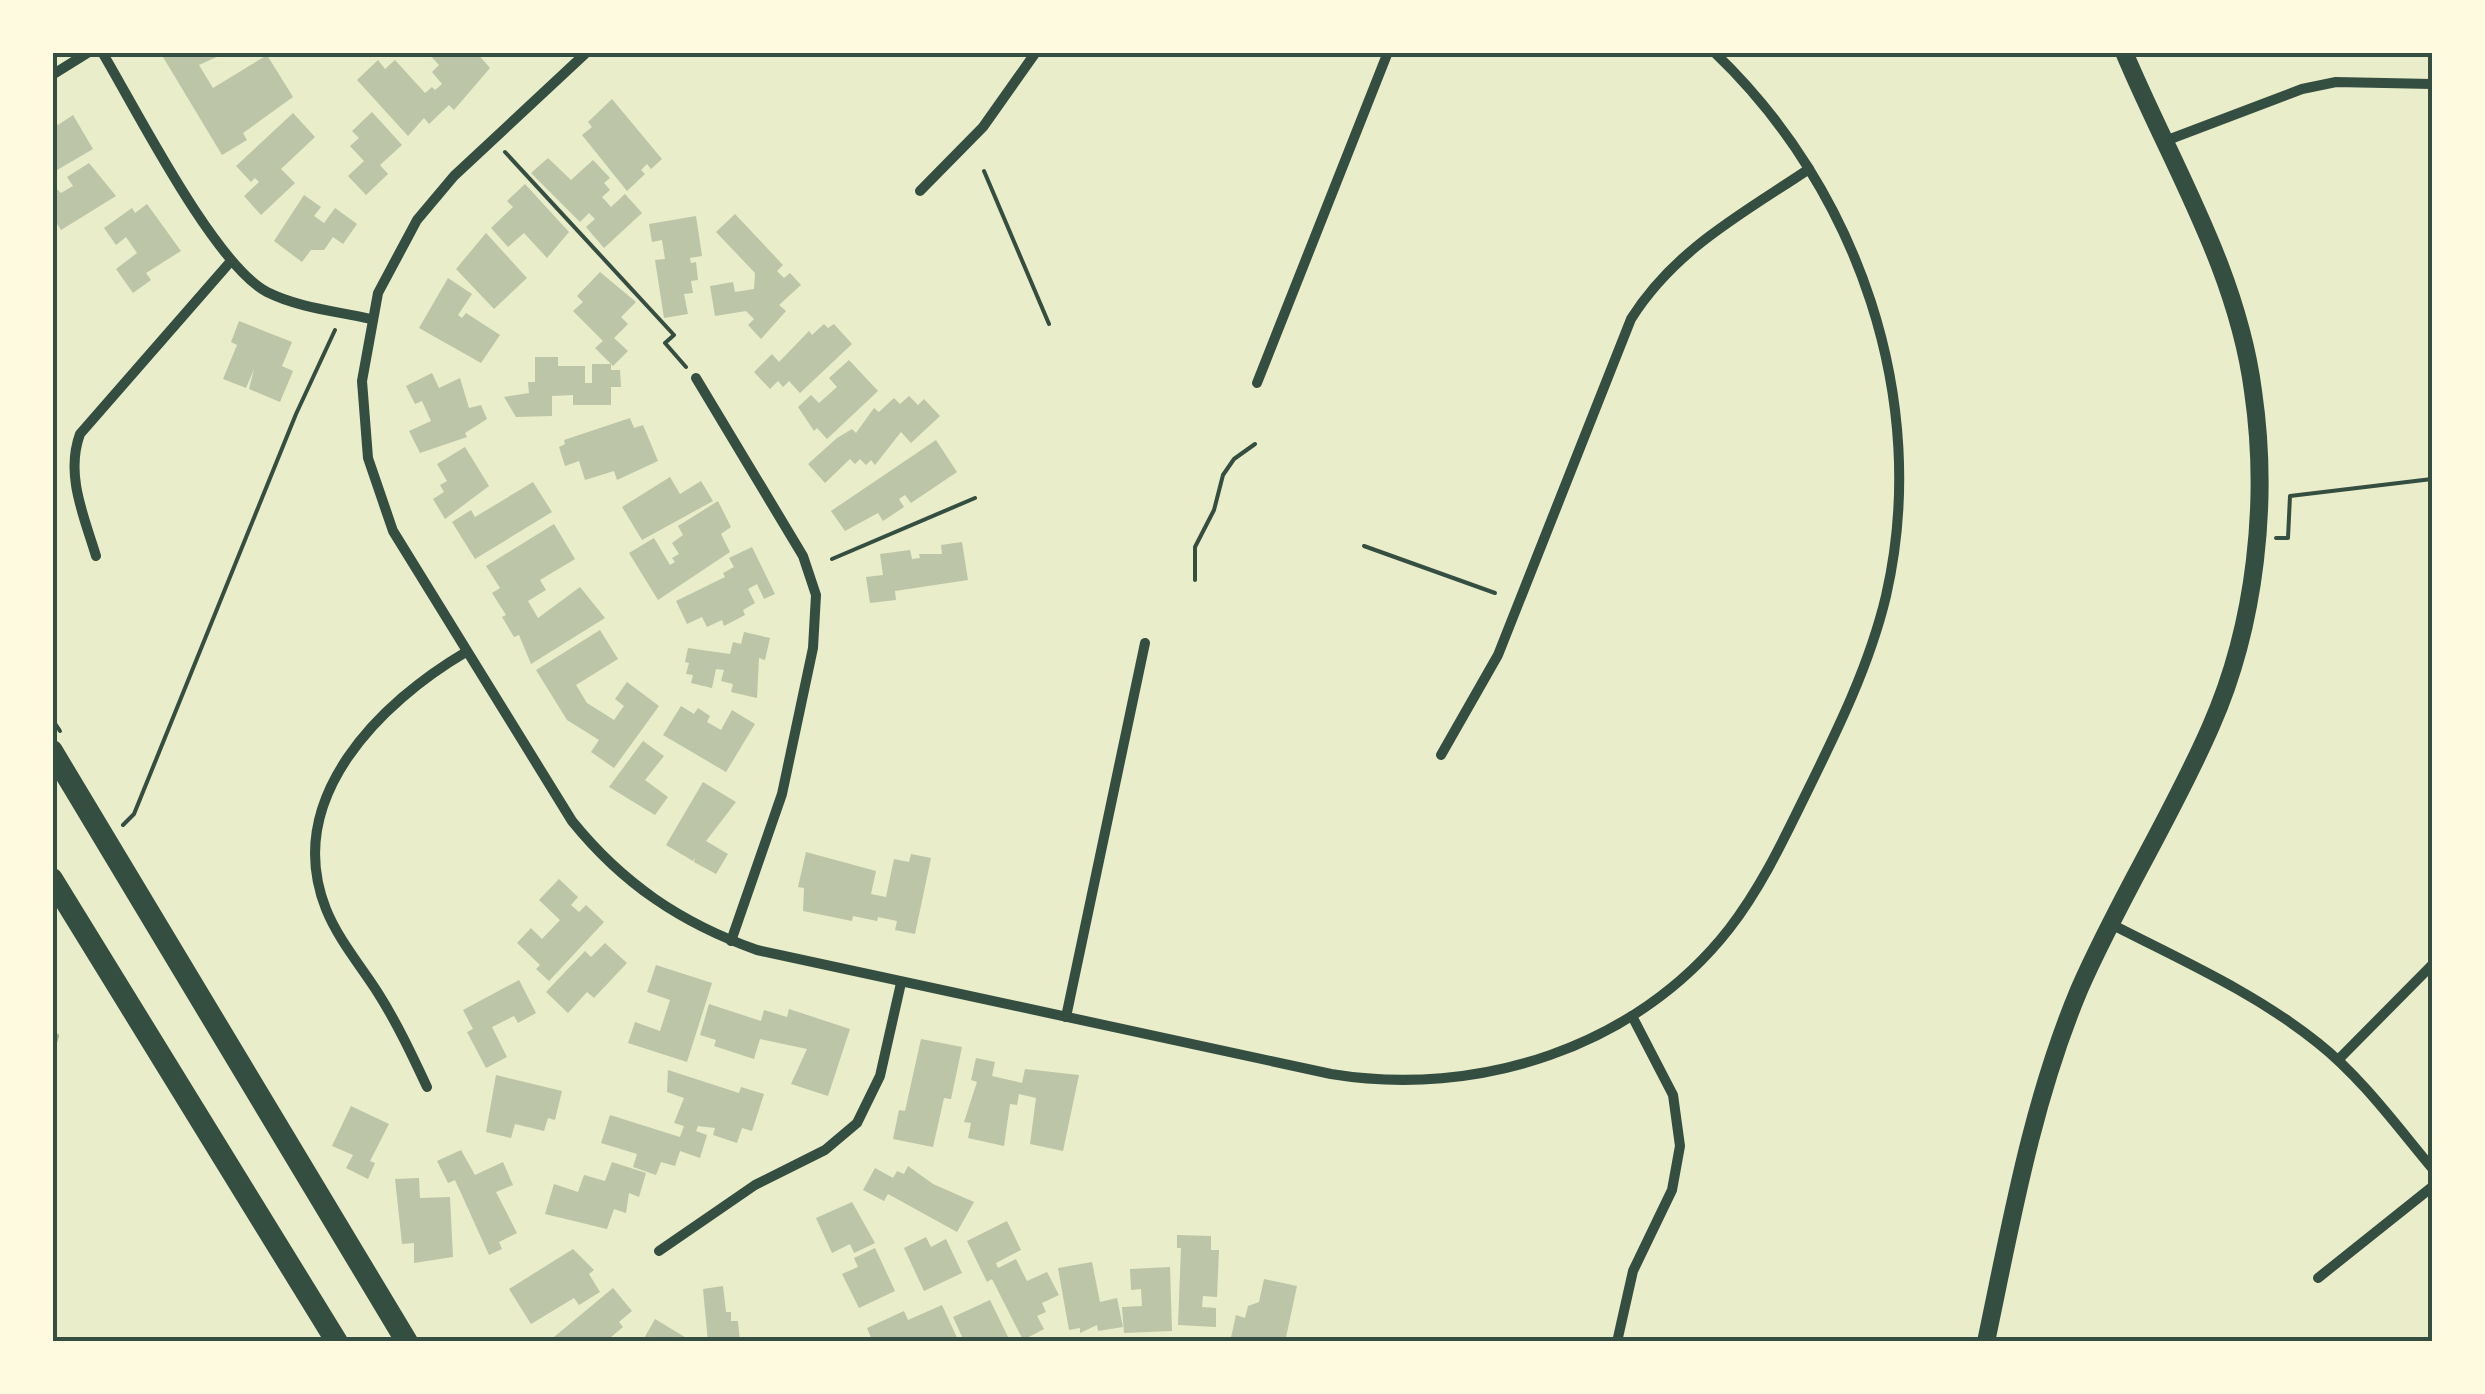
<svg xmlns="http://www.w3.org/2000/svg" width="2485" height="1394" font-family="'Libre Baskerville',serif">
<style>
.lines{fill:none;stroke-linecap:round;stroke-linejoin:round}
.stream{stroke:#a3b18a;stroke-width:6}
.building{fill:#bcc5a7}
.path{stroke:#344e41;stroke-width:4}
.minor{stroke:#344e41;stroke-width:10}
.tertiary{stroke:#344e41;stroke-width:18}
.primary{stroke:#344e41;stroke-width:22}
.neatline{fill:none;stroke:#344e41;stroke-width:4}
</style>
<rect width="100%" height="100%" fill="#e9edc9"/>
<g class="lines">
<polyline class="stream" points="52,1049 56,1036"/>
</g>
<g class="building">
<polygon points="160,52 228,52 199,65 213,88 267,55 293,97 243,133 247,140 222,155"/>
<polygon points="427,52 476,52 490,68 454,110 449,105 429,124 424,118 408,136 357,80 378,60 385,69 395,60 425,93 432,87 435,90 442,84 432,72 439,65"/>
<polygon points="612,99 662,159 651,169 647,164 641,170 645,174 627,191 582,135 592,127 588,122"/>
<polygon points="372,112 402,145 380,165 388,174 366,195 348,176 364,161 350,146 359,138 352,131"/>
<polygon points="293,113 315,137 281,169 295,183 261,215 244,196 259,182 255,178 251,182 236,166"/>
<polygon points="73,115 93,149 52,173 52,116 58,125"/>
<polygon points="548,158 571,180 593,160 610,178 604,183 610,190 602,197 611,207 625,194 642,213 604,248 586,227 595,219 589,213 580,222 531,173"/>
<polygon points="89,163 116,196 61,230 52,216 52,185 61,193 73,186 67,177"/>
<polygon points="525,184 569,232 547,258 524,233 508,247 491,228 513,207 507,201"/>
<polygon points="304,195 321,207 314,216 324,223 335,208 357,224 343,244 333,237 324,250 311,250 302,262 274,241"/>
<polygon points="147,204 181,251 146,273 151,280 133,293 116,269 137,253 126,237 116,245 104,228 132,208 135,213"/>
<polygon points="735,214 783,265 777,271 784,278 790,273 801,285 779,305 786,311 761,339 748,325 754,319 746,311 715,316 710,286 733,282 735,292 754,289 755,273 716,232"/>
<polygon points="696,216 702,256 690,258 691,263 696,262 698,280 691,281 693,293 684,294 688,314 664,318 655,260 665,259 662,240 652,242 649,224"/>
<polygon points="486,233 527,278 494,309 456,269"/>
<polygon points="600,272 636,302 621,317 628,324 614,338 628,351 613,366 595,348 603,341 573,311 583,302 577,296"/>
<polygon points="448,278 472,294 458,315 462,318 466,313 500,335 481,363 419,328"/>
<polygon points="239,321 292,342 282,366 293,371 280,402 249,389 254,369 246,388 223,379 237,345 231,342"/>
<polygon points="824,324 828,328 834,324 852,344 800,393 789,381 783,387 778,381 770,389 754,372 772,354 779,362 809,331 812,335"/>
<polygon points="535,357 558,357 558,366 585,366 585,383 592,383 592,364 611,364 611,370 620,370 621,387 611,387 611,405 573,405 573,395 552,396 552,416 516,417 504,397 529,393 528,382 535,382"/>
<polygon points="849,360 878,391 827,439 817,428 814,431 798,407 811,395 819,403 837,387 829,378"/>
<polygon points="432,373 439,388 460,378 469,408 481,405 487,419 465,433 467,437 420,453 409,431 431,421 422,401 415,404 406,386"/>
<polygon points="909,396 918,405 924,399 940,416 911,443 901,432 875,465 871,460 866,465 860,459 855,464 850,459 825,483 808,464 837,438 852,429 856,433 874,408 879,412 894,398 900,404"/>
<polygon points="630,418 634,428 643,425 658,461 617,480 614,471 585,480 579,461 565,466 559,447 565,444 564,440"/>
<polygon points="936,440 957,472 911,503 905,495 899,499 904,507 883,521 878,513 845,531 831,511"/>
<polygon points="465,447 489,486 445,519 433,499 444,492 440,485 447,481 437,464"/>
<polygon points="670,477 680,494 701,481 713,501 642,540 622,507"/>
<polygon points="533,482 552,512 475,559 452,522 471,510 475,517"/>
<polygon points="718,501 731,527 721,534 730,552 658,600 629,553 654,538 670,565 675,562 672,558 679,554 672,543 683,535 678,526"/>
<polygon points="554,524 575,559 540,580 546,590 528,601 538,618 580,587 605,618 531,664 519,635 514,637 502,617 506,615 492,593 500,588 486,566"/>
<polygon points="962,542 968,580 895,591 896,600 870,603 866,577 883,575 880,554 910,550 912,559 920,558 919,554 942,554 941,545"/>
<polygon points="752,547 775,594 764,599 757,584 748,589 755,603 743,610 745,615 724,626 722,620 707,627 702,617 687,624 676,601 725,577 723,573 734,567 729,558"/>
<polygon points="600,630 618,659 576,685 587,703 614,720 624,706 615,699 627,682 659,706 614,768 591,752 599,740 567,720 536,670"/>
<polygon points="744,632 770,638 765,660 759,658 757,698 731,692 733,684 721,681 724,670 716,669 712,688 691,683 693,675 686,674 689,663 685,662 688,648 730,654 733,642 741,644"/>
<polygon points="681,706 694,714 698,708 710,716 707,722 721,730 732,710 755,724 726,772 663,735"/>
<polygon points="643,741 664,756 645,780 668,797 655,815 609,787"/>
<polygon points="703,782 736,802 706,841 728,854 716,874 694,862 695,857 693,861 666,845"/>
<polygon points="806,852 876,871 871,894 886,897 894,859 909,862 911,854 931,858 915,934 895,930 897,921 878,917 877,921 853,916 852,921 803,911 804,888 798,887"/>
<polygon points="559,879 578,897 571,905 579,912 586,905 604,922 549,981 536,969 540,965 517,943 531,928 542,939 560,920 539,900"/>
<polygon points="605,943 627,963 594,998 587,992 568,1013 546,992 585,951 591,957"/>
<polygon points="656,965 712,983 687,1062 628,1043 635,1022 660,1031 670,1000 647,992"/>
<polygon points="519,980 536,1013 518,1023 514,1016 492,1027 507,1057 486,1068 467,1032 473,1029 463,1010"/>
<polygon points="709,1004 761,1021 764,1010 787,1017 789,1009 850,1029 828,1096 791,1084 807,1049 760,1039 754,1059 714,1046 716,1040 700,1035"/>
<polygon points="921,1039 962,1047 951,1099 944,1098 933,1147 893,1139 899,1110 905,1111"/>
<polygon points="976,1058 995,1062 992,1076 1022,1083 1025,1069 1079,1075 1063,1151 1030,1144 1036,1098 1019,1094 1017,1105 1010,1104 1004,1146 968,1138 971,1123 964,1122 977,1082 971,1080"/>
<polygon points="668,1070 739,1093 741,1087 764,1094 752,1131 742,1128 737,1143 713,1135 715,1128 698,1126 696,1131 707,1135 700,1158 680,1151 675,1166 661,1162 656,1175 633,1167 637,1154 601,1143 610,1115 680,1137 684,1126 674,1123 684,1098 667,1092"/>
<polygon points="496,1075 562,1091 555,1120 548,1118 544,1131 515,1124 511,1138 486,1132"/>
<polygon points="351,1106 389,1124 370,1161 375,1163 368,1179 346,1168 353,1155 332,1146"/>
<polygon points="461,1150 475,1175 503,1162 513,1185 496,1192 517,1233 499,1242 502,1249 489,1255 455,1180 448,1183 437,1161"/>
<polygon points="612,1162 646,1173 639,1197 629,1193 626,1213 614,1209 607,1229 545,1214 554,1184 578,1192 584,1175 605,1181"/>
<polygon points="908,1166 933,1184 974,1202 957,1232 888,1194 884,1201 863,1190 875,1168 893,1178 897,1171 904,1174"/>
<polygon points="419,1178 420,1198 450,1197 453,1257 414,1263 414,1243 402,1244 395,1179"/>
<polygon points="852,1202 875,1243 854,1253 850,1244 832,1253 816,1218"/>
<polygon points="1007,1221 1021,1250 996,1263 998,1268 1016,1259 1027,1281 1047,1272 1059,1295 1042,1303 1046,1312 1037,1316 1044,1329 1023,1340 992,1279 987,1282 967,1241"/>
<polygon points="1177,1235 1211,1236 1211,1250 1219,1250 1217,1297 1203,1296 1202,1307 1216,1308 1216,1327 1178,1325 1181,1248 1177,1248"/>
<polygon points="926,1237 931,1247 946,1239 962,1273 924,1291 904,1248"/>
<polygon points="875,1248 895,1291 859,1308 842,1274 858,1267 854,1258"/>
<polygon points="573,1249 594,1270 589,1274 600,1292 579,1305 574,1298 531,1324 509,1289"/>
<polygon points="1092,1262 1100,1302 1117,1298 1123,1327 1098,1331 1097,1325 1080,1333 1080,1328 1069,1330 1058,1268"/>
<polygon points="1170,1267 1172,1331 1124,1333 1122,1307 1142,1306 1141,1289 1131,1290 1130,1269"/>
<polygon points="1264,1279 1297,1286 1285,1342 1230,1342 1236,1315 1245,1318 1248,1306 1259,1302"/>
<polygon points="723,1286 726,1312 731,1312 731,1321 738,1321 740,1342 708,1342 703,1289"/>
<polygon points="613,1288 632,1311 619,1322 623,1327 605,1342 548,1342"/>
<polygon points="990,1300 1009,1339 964,1341 953,1317"/>
<polygon points="942,1305 959,1342 873,1342 867,1328 904,1311 908,1320"/>
<polygon points="655,1319 693,1342 642,1342"/>
</g>
<g class="lines">
<g class="path">
<polyline points="505,152 674,335 665,343 686,367"/>
<polyline points="984,171 1049,324"/>
<polyline points="2276,538 2288,538 2290,496 2432,479"/>
<polyline points="1364,546 1495,593"/>
<polyline points="832,559 975,498"/>
<polyline points="1195,580 1195,547 1214,510 1223,475 1234,459 1255,444"/>
<polyline points="52,719 60,731"/>
<polyline points="123,825 134,814 296,414 335,330"/>
</g>
<g class="minor">
<path d="M102 52C136 109 214 264 267 292 299 308 336 311 371 319"/>
<path d="M587 52 454 176 417 220 378 293 362 381 368 458 393 531 572 821C623 884 681 923 757 950L1331 1074C1477 1098 1636 1048 1729 929 1760 889 1782 843 1804 798 1836 733 1869 667 1886 596 1931 400 1858 189 1714 52"/>
<polyline points="52,75 89,52"/>
<polyline points="2165,141 2302,89 2336,82 2432,84"/>
<polyline points="920,191 983,127 1036,52"/>
<polyline points="696,378 803,556 816,595 813,648 782,794 731,941"/>
<polyline points="1257,383 1388,52"/>
<path d="M96 556C84 516 65 475 80 434L231 261"/>
<path d="M1441 755 1498 655 1631 319C1675 249 1742 214 1809 169"/>
<path d="M2111 924C2181 960 2256 993 2318 1043 2362 1078 2396 1125 2432 1168"/>
<polyline points="1066,1017 1145,643"/>
<polyline points="2338,1060 2432,965"/>
<path d="M427 1087C412 1055 397 1023 378 993 360 965 338 939 326 909 282 798 381 702 466 652"/>
<polyline points="659,1251 755,1185 825,1150 857,1123 880,1076 901,983"/>
<polyline points="2318,1278 2432,1187"/>
<polyline points="1617,1342 1633,1271 1672,1190 1680,1146 1673,1095 1632,1016"/>
</g>
<path class="tertiary" d="M1986 1342C2011 1223 2032 1102 2079 990 2118 900 2172 816 2211 726 2256 624 2269 500 2253 391 2237 269 2171 164 2124 52"/>
<g class="primary">
<polyline points="52,751 407,1342"/>
<polyline points="52,879 337,1342"/>
</g>
</g>
<rect width="2485" height="1394" fill="none" stroke="#fefae0" stroke-width="110"/>
<rect x="55" y="55" width="2375" height="1284" class="neatline"/>
</svg>
